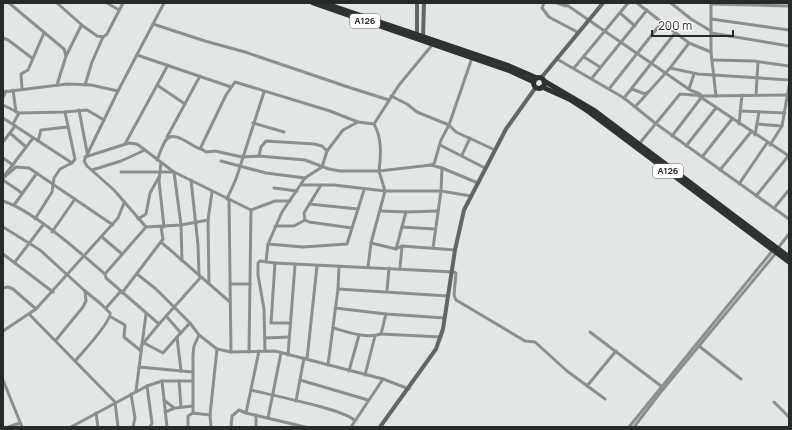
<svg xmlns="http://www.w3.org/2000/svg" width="792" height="430" font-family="Manrope,sans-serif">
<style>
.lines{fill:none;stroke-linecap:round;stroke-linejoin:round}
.street{stroke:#8d8f8f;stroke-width:3}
.secondary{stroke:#646666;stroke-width:4}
.highway{stroke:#2f3232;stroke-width:5}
.labels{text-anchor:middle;stroke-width:3;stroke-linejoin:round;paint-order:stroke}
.shield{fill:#fff;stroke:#686a6a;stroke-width:1}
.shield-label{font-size:9px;font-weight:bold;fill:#282a2a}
</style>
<rect width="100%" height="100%" fill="#e2e6e6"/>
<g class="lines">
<g class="street">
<polyline points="9,3 64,49 66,56"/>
<polyline points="57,3 83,26"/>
<polyline points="107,3 119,10"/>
<polyline points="164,3 118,91 84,161 87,166 114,190 146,227 181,225 208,220"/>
<polyline points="544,3 542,8 549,17 579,33"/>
<polyline points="557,3 566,6"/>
<polyline points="564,3 690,90 700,94"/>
<polyline points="637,3 689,43 711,52"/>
<polyline points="671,3 691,19 711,31"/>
<polyline points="711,3 711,52 716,96"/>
<polyline points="711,4 789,6"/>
<polyline points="620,13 635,26"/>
<polyline points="711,19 789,30"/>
<polyline points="153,24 205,41 245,52 351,88 389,100"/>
<polyline points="711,33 789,46"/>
<polyline points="3,38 8,40 32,58"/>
<polyline points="137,55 231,87"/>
<polyline points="584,57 600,67"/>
<polyline points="557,59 624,98 655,123 789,219"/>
<polyline points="712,60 754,61 789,66"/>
<polyline points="574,68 628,3"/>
<polyline points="670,68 698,74 789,80"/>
<polyline points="592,78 647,10"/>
<polyline points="57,85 66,56 81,26 83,26 97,36 103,37 107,34 123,3"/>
<polyline points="85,85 92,62 103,37"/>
<polyline points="157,85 185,104"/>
<polyline points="22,89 21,74 28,70 44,33"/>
<polyline points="609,89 662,22"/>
<polyline points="689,89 694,74"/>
<polyline points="13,90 16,112"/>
<polyline points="630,91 632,89 645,94 648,92"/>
<polyline points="3,92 67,84 91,85 118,91"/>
<polyline points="756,95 758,62"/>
<polyline points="391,96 407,104 417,112 449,125 456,132 495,150"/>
<polyline points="699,96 789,156"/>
<polyline points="3,97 6,91"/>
<polyline points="624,98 675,33"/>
<polyline points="3,105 19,113 65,112 87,110 104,120"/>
<polyline points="635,107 670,68 689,43"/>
<polyline points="79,110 87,152"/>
<polyline points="740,111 785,113"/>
<polyline points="3,118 72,163"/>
<polyline points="253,123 284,132"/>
<polyline points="13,124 19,113"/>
<polyline points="374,124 399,85 433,44"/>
<polyline points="739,124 742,95"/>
<polyline points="757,124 782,126"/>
<polyline points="10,133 26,147"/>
<polyline points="755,135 759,112"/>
<polyline points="672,136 701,98"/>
<polyline points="167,137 200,76"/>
<polyline points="38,141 41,130 67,127"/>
<polyline points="3,142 15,126"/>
<polyline points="125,144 168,65"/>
<polyline points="639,144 680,94 706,96 789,95"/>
<polyline points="440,145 485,168"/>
<polyline points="770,145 782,126 789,86"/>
<polyline points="686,146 716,108"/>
<polyline points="462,155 470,138"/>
<polyline points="259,156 261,147 266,141 314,144 322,146 327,151"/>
<polyline points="85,157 129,143 137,144 174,172 251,210 275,201 290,201"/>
<polyline points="702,157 732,119"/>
<polyline points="3,158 13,165"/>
<path d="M157 160C160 154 162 145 166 140 174 129 192 147 200 149L226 95 235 82 330 111 358 122 374 124C382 138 381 155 379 171H340L329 169 305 160 259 156 242 157 215 151 206 152 200 148"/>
<polyline points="221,161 266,173 305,178"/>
<polyline points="161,163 159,181 164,227"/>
<polyline points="431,165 434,164 441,140 449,125 472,58"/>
<polyline points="92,170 121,161 145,150"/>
<polyline points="720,170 751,132"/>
<polyline points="121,172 174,172"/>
<polyline points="174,172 181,225 182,261"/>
<polyline points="5,175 33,138"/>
<polyline points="3,178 16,167 29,168 113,225"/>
<polyline points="3,180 22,193"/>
<polyline points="191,180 198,245 199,275"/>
<polyline points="739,184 767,143"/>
<polyline points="301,185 334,185 385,191 379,171 431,165 442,168 478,183"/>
<polyline points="274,188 297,191"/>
<polyline points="756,196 789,155"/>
<polyline points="227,199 236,179 264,92"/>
<polyline points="229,200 231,352"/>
<path d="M3 201C34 211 79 252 105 274L106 278 159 324"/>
<polyline points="309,204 358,209"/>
<polyline points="14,205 37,173"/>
<polyline points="774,208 789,190"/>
<polyline points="381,211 406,212 438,211"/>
<polyline points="35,219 52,192 54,178 60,169 72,163 75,159 65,112"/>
<polyline points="138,219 146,214 150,193 159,177"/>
<polyline points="305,220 309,222 352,228"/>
<polyline points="305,220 304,213 321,185"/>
<polyline points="275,226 294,226 305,220"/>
<path d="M3 227 40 250 85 291 101 304 110 313C112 321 82 353 76 360"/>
<polyline points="402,227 435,229"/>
<polyline points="52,232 75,199"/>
<polyline points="102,237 122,254"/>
<polyline points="161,242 230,302"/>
<polyline points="371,243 396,249 402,246 455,250"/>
<polyline points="268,244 303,247 347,244 364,190"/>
<polyline points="433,248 441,191 442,168"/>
<polyline points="778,248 789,234"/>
<polyline points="396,249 406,212"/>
<polyline points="3,254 53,292"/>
<polyline points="15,262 43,225"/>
<polyline points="266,262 268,244 282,212 305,178 322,167 327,151 343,130 358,122"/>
<polyline points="368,267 371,243 385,191 441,191 471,196"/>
<polyline points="400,268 402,246"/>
<polyline points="105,274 146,227"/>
<polyline points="137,274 156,289 190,323 199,335 217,349 231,352 275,351 383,379 409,389"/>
<polyline points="209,284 208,220 212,192"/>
<polyline points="230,284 250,284"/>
<polyline points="3,288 8,287 13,289 36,309"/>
<polyline points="338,289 448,296"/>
<polyline points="387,291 389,268"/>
<polyline points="122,293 163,239 161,227"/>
<polyline points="106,308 120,292"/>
<polyline points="335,308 386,314 445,318"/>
<polyline points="30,315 115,402 118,427"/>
<polyline points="166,316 181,333"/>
<polyline points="111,317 125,325 124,337 141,351"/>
<polyline points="290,323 271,323 275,263 454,272 456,273 454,295 456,300 525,341 535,342 567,371 605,399"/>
<path d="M333 328C348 332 366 339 381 334L386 314"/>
<polyline points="3,331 36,309 118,218 124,203"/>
<polyline points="590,332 661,386"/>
<polyline points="381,334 441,337"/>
<polyline points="265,338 289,337"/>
<polyline points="56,340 83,307 86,301 85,291"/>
<polyline points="144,343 163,353 177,337"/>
<polyline points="141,346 159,324 201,277"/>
<polyline points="699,346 741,379"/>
<polyline points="265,351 264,309 258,275 258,263 260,261 275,263"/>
<polyline points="249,352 251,210"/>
<polyline points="288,355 295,265"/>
<polyline points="307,359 317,266"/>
<polyline points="328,365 338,289 339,267"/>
<polyline points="139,367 193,372"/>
<polyline points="181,371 177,337 190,323"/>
<polyline points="349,371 359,335"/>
<polyline points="365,375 375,336"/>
<polyline points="3,380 22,427"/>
<polyline points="300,380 368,400"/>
<polyline points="162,381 167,427"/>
<polyline points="179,381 181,407"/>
<polyline points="147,386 152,423 150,427"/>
<polyline points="587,386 616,351"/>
<path d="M251 390C270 395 343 409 354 420"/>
<polyline points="136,391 146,314"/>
<polyline points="131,394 135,418 133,427"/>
<polyline points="164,400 174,408"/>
<polyline points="296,401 304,358"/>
<polyline points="774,402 789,417"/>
<polyline points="165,412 175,408 193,406"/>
<polyline points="96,413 98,427"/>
<polyline points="193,413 193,355 194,346 199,335"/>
<polyline points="246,413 259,351"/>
<polyline points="256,415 256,427"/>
<polyline points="268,418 281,353"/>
<polyline points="8,427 20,423"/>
<polyline points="71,427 147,386 162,381 192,381"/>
<polyline points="188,427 188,416 193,413 210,415"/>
<polyline points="211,427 210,415 217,349"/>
<polyline points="231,427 232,416 239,410 246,413 305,427"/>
<polyline points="351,427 383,379"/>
<polyline points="629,427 773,250"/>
<polyline points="634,427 660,393 776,253"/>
</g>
<g class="secondary">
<polyline points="417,37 417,3"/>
<polyline points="423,39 424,3"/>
<polyline points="541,78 603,3"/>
<polyline points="380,427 436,349 443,329 455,250 464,210 506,129 536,87"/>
</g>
<g class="highway">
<polyline points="313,3 510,71 534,82"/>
<polyline points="324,3 507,65 537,78"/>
<circle cx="539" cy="83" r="5.5"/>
<polyline points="544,81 595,111 789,257"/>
<polyline points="542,87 569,99 589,112 789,262"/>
</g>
</g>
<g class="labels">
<g class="shield">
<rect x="350" y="14" width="30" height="14" rx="3"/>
<rect x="653" y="164" width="30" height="14" rx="3"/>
</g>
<g class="shield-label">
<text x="365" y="24">A126</text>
<text x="668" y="174">A126</text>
</g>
</g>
<rect width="792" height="430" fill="none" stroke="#282a2a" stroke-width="8"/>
<path d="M652 30v6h81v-6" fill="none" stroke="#282a2a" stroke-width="2"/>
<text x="658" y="30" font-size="12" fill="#282a2a" stroke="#ffffff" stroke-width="3" paint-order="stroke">200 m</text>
</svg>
